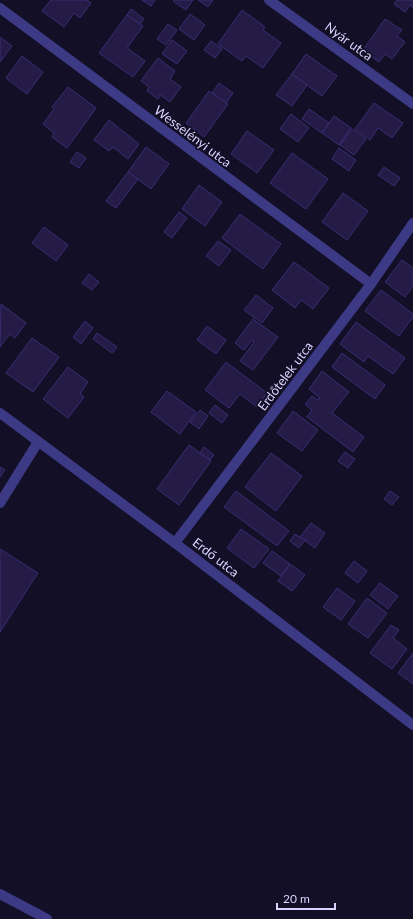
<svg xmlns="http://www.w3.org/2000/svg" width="413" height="919" font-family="Lato,sans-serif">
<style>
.building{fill:#241b47;stroke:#3b2d73}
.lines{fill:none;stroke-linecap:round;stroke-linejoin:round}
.minor{stroke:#3d3a85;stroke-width:10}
.labels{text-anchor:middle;stroke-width:3.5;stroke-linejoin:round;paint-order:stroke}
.street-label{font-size:13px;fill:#d9d4ff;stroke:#130f26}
</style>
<rect width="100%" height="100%" fill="#130f26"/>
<g class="building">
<polygon points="51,0 87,0 91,3 80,18 74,13 64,27 42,11"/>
<polygon points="142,0 155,0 151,6"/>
<polygon points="174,0 193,0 186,10 173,1"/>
<polygon points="198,0 213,0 208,7"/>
<polygon points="397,0 413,0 413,8 410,5 405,12 394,4"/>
<polygon points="131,9 144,19 140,24 127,15"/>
<polygon points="242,10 265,27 263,30 281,43 263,68 246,56 242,61 218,44"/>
<polygon points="190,14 205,25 194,40 179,29"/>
<polygon points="127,15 143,26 127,48 145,61 133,77 99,53"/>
<polygon points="385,19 402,30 397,36 405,42 392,59 385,54 379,62 363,50"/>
<polygon points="168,24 177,30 166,45 157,39"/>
<polygon points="0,37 12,46 0,62"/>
<polygon points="172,40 187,51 177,64 162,54"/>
<polygon points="211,41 222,49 215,58 204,50"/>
<polygon points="306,54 337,76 322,96 292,74"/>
<polygon points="22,56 43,72 27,94 6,78"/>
<polygon points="158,58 175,71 170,79 181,87 170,102 160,95 158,99 147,91 149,87 141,81"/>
<polygon points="292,74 307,85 292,106 276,95"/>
<polygon points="219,83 233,93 226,103 212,93"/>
<polygon points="68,87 96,108 67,148 52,137 54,133 43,124 54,109 52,107"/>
<polygon points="209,91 228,104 204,137 186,123"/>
<polygon points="374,103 403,123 392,138 378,128 370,140 355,129"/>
<polygon points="309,109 329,123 322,133 302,119"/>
<polygon points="291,114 309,128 298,142 280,129"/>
<polygon points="334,116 351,128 339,145 322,133"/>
<polygon points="109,120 139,144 128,159 113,147 109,151 94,140"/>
<polygon points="352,129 366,139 354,155 340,145"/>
<polygon points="247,131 274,150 257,173 231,154"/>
<polygon points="146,147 169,164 151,189 128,172"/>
<polygon points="339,148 356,160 349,171 332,159"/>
<polygon points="77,152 86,158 79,168 70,162"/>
<polygon points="292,153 328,179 306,209 270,183"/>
<polygon points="384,167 400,178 394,186 378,175"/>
<polygon points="128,172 138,179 116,208 106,201"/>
<polygon points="199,185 222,202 205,226 182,209"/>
<polygon points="343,193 368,211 347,240 322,222"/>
<polygon points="179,212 187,218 172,238 164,232"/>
<polygon points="240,214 281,244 263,269 222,238"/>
<polygon points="44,227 68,245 56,261 32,243"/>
<polygon points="218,241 231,250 219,266 206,256"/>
<polygon points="402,260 413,268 413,286 405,297 385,282"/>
<polygon points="294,262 329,288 313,309 301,300 295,308 272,290"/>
<polygon points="89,274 99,282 92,290 82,283"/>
<polygon points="381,290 413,314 413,317 399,336 365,311"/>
<polygon points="256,295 273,308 262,323 244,310"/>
<polygon points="1,304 26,323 15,338 10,334 0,347"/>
<polygon points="253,319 278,337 253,370 240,361 254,342 252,340 244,350 235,343"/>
<polygon points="85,321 93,328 81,344 73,337"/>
<polygon points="356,322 405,358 393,374 368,356 364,362 340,344"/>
<polygon points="207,326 226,340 216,354 197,340"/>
<polygon points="97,333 117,347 112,353 93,339"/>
<polygon points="32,338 59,357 33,392 6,373"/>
<polygon points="342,353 385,385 375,399 332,367"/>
<polygon points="226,362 267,393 257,407 240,394 229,408 205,390"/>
<polygon points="68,367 88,382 80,394 84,397 68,418 43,399"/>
<polygon points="322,371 349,392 332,413 364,437 353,452 307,417 312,410 305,404 312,396 318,400 320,398 309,389"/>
<polygon points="167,391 196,412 180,434 151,412"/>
<polygon points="215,405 228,415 222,423 209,413"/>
<polygon points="200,410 208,416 199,429 190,422"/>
<polygon points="293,411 318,430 302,451 277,433"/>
<polygon points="189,445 211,461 179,505 157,489"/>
<polygon points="204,447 214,455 210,460 200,453"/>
<polygon points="345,452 355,459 348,468 338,461"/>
<polygon points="271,453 302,476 276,511 245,487"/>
<polygon points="0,467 5,470 0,477"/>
<polygon points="236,491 289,531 277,546 224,507"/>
<polygon points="390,491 399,497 392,505 384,499"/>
<polygon points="311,523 325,533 315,548 300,537"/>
<polygon points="241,529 269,549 254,568 227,548"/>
<polygon points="295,534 305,540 299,548 290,541"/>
<polygon points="0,549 38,573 0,632"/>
<polygon points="272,551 290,564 281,576 263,563"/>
<polygon points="354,561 367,571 358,583 345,573"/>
<polygon points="290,564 305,575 292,591 278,581"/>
<polygon points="380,583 398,596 388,609 370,595"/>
<polygon points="337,588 355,601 341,620 323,607"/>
<polygon points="367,598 387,613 368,638 348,624"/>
<polygon points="391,625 399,630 393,638 407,649 392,669 370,653"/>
<polygon points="413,653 413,684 398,673"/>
</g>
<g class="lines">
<g class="minor">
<polyline points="269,0 413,104"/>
<polyline points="0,8 371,284"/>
<polyline points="0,413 175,543 413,725"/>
<polyline points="0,503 38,442"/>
<polyline points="175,543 371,284 413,223"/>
<polyline points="0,894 47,919"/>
</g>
</g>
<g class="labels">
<g class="street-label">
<text transform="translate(349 41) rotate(36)" y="5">Nyár utca</text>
<text transform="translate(193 136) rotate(37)" y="5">Wesselényi utca</text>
<text transform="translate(285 376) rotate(-53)" y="5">Erdőtelek utca</text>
<text transform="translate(216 557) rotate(38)" y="5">Erdő utca</text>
</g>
</g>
<path d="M277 903v6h58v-6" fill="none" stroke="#d9d4ff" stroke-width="2"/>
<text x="283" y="903" font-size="12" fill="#d9d4ff" stroke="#130f26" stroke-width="3" paint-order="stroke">20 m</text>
</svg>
